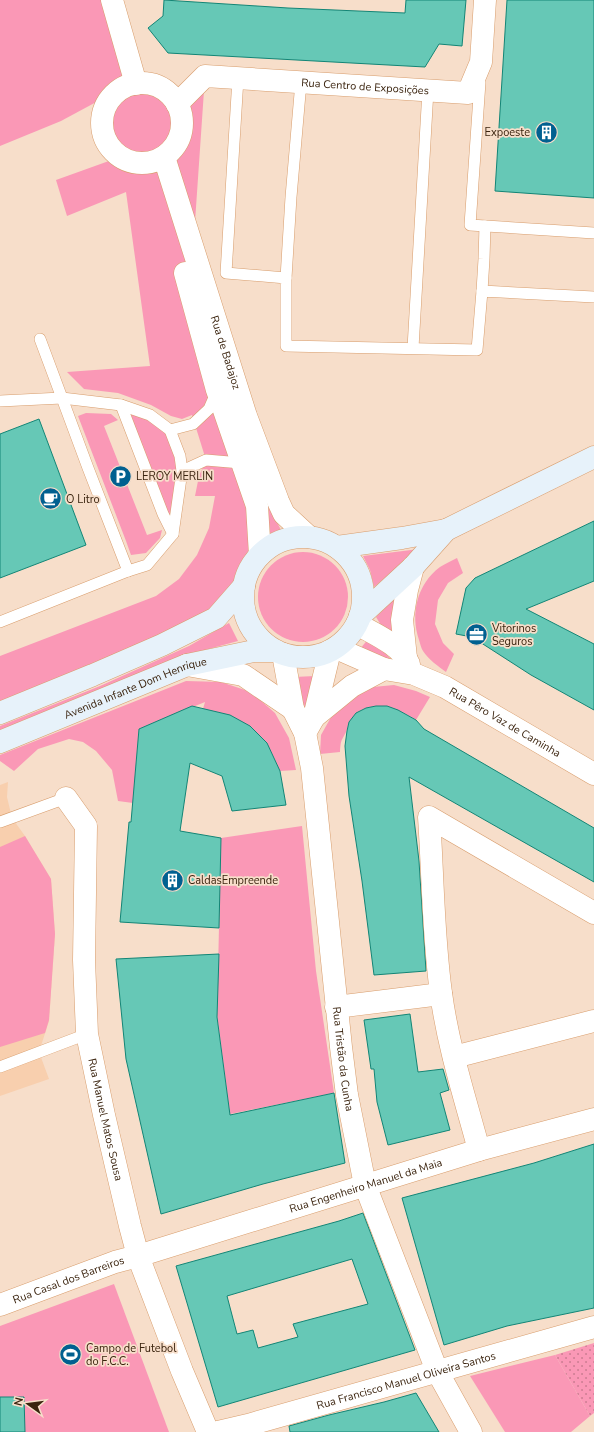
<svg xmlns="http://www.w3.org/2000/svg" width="594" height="1432" font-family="'Nunito Sans',sans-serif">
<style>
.built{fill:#f8cfae}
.grass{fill:#fa98b6}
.park{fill:url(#park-dots)}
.building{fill:#66c8b6;stroke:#138576;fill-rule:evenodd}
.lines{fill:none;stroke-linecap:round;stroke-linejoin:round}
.service-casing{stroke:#d89d6c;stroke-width:12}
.minor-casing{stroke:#d89d6c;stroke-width:23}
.secondary-casing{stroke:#d89d6c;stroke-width:23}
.service{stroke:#fff;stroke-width:11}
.minor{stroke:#fff;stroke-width:22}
.secondary{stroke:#e7f2fa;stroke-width:22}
.labels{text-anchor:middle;stroke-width:3.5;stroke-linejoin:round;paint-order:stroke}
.street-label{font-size:11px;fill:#3b240f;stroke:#f7deca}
.poi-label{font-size:11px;fill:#3b240f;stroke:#f7deca;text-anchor:start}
</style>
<defs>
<pattern id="park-dots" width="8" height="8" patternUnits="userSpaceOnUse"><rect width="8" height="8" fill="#fa98b6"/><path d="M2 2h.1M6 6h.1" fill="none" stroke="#cc7c92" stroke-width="1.8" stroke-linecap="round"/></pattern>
</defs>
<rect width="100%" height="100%" fill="#f7deca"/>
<polygon class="built" points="8,782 7,797 12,818 25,836 51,879 55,934 49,1021 39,1052 49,1079 0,1096 0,785"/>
<g class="grass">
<polygon points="0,0 112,0 126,86 61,121 0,146"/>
<path d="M205 76 193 251 271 511 281 530 268 534 260 555 253 564 244 586 216 618 0 713V656L156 596 179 579 197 555 209 528 215 496H195L199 476 206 460 192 415 182 419 171 416 151 405 118 393 84 389 67 372 150 366 126 192 67 216 56 180 120 157C127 160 134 163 141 163 171 164 186 136 180 110Z"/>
<circle cx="142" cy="123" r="35"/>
<polygon points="121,405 170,430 180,456 173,534"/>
<polygon points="86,413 111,414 118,420 104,426 147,535 162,530 160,538 146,553 131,555 126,541 78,416"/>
<polygon points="419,549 374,587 370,570 363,556"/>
<circle cx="303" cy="597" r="45"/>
<path d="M457 558 463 573 448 583 438 600 435 624 443 643 454 654 446 672C438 666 429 660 423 651 421 648 420 643 419 640 410 614 417 584 440 567 445 564 451 561 457 558Z"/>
<polygon points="400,593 399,645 384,630 376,617"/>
<polygon points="229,623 238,641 190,654 0,734 0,726 100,686 189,646"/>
<polygon points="369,638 396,664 360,649"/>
<polygon points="315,676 304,719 294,677"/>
<polygon points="186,681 221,682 251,692 275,713 289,738 296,770 280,771 267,743 203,709 205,702 139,729 133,803 118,801 112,770 96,751 83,742 69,739 38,749 14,771 0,761 0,755"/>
<path d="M394 685 416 691 430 697 416 720C401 711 389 705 371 707 366 708 359 710 355 715 350 720 349 725 346 732 341 742 341 739 340 752L320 754 321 735 330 719 350 697 373 687Z"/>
<polygon points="302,826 316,971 334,1093 230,1114 217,1015 221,838"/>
<polygon points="25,836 51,879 55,934 49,1020 45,1033 0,1047 0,847"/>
<polygon points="114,1284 169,1432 0,1432 0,1326"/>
<polygon points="555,1355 590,1416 571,1432 505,1432 470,1376"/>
</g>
<polygon class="park" points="594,1343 594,1413 590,1416 555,1355"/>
<g class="building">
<polygon points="164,0 288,8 405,13 406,0 466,0 462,46 439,44 425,67 168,53 148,28 163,16"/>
<polygon points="507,0 594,0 594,198 495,191"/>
<polygon points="39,419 86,545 0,578 0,434"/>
<polygon points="594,521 594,581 526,609 594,644 594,710 531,675 472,637 456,634 466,588 475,578"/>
<polygon points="192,706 230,715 250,726 267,743 280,771 286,805 232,811 222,776 190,763 180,831 221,838 219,928 120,922 129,822 131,822 139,729"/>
<polygon points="376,706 387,706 398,710 416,720 424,729 594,828 594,882 409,777 419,861 426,971 374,975 362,881 349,796 345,746 347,731 349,722 356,713 366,708"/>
<polygon points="219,954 217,1017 230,1115 334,1093 345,1163 263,1184 161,1214 126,1059 116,959"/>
<polygon points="410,1014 418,1072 443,1069 449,1090 440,1093 450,1130 388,1145 377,1102 374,1069 371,1069 364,1020"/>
<polygon points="594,1144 594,1308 507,1326 444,1345 402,1198 534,1163"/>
<path d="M363 1213 415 1350 218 1407 176 1266 339 1221ZM352 1259 368 1304 293 1324 298 1337 258 1348 253 1330 237 1334 227 1296Z"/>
<polygon points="416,1393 439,1432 290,1432 289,1426 329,1415 384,1402"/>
<polygon points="0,1397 24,1397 25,1432 0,1432"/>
</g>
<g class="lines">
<defs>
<g id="service">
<polyline points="238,78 226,273 286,278 286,346 477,350 482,291 594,297"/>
<polyline points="480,82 470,225 594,233"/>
<polyline points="286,278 291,197 301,82"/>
<polyline points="482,291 484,259 485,226"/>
<polyline points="413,348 428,90"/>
<polyline points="0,401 62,398 88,468 128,571"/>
<polyline points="121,405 163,514 173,534"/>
<polyline points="170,430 193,424 209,409 216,393"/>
<polyline points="182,471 206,460 241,463"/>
<polyline points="0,622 128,571 147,565 173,534 182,471 180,456 170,430 150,415 121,405 62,398 40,339"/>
<polyline points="0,822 66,798"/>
<polyline points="0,1067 87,1034"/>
</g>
<g id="minor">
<polyline points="112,0 136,84"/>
<circle cx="142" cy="123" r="40"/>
<path id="s1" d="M177 104 205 76 468 93 481 62 485 0"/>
<path id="s2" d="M164 157 246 416 278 501 284 514 309 537"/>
<polyline points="185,273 217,390 257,506 260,555"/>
<path d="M357 624C374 634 401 645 409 664"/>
<path id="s3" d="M336 648 384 669 414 674 445 687 594 774"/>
<path id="s4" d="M283 654 293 709 305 733 312 768 341 1047 347 1095 365 1185 437 1371 471 1432"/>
<polyline points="406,658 402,620 407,590 413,567"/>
<polyline points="187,665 243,675 293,709"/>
<polyline points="314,717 352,686 384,669"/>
<polyline points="305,733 314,717 330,651"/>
<path id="s5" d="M66 798 86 826 84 960 87 1034 104 1115 130 1226 138 1256 182 1371 208 1432"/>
<polyline points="336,1007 441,994"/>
<polyline points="454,1057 594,1021"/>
<path d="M479 1150C465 1098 448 1046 441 993 433 935 433 876 429 817L594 913"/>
<path id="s6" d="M0 1305 115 1262 138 1256 479 1150 594 1119"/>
<path id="s7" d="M218 1432 248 1425 594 1327"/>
</g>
<g id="secondary">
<circle cx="303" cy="597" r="60"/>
<polyline points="337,547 402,538 446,530 594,457"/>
<polyline points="360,616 413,567 446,530"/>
<polyline points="0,713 93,675 162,645 216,618 244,586"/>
<path id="s8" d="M0 742 187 665 254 651H276"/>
</g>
</defs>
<use href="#service" class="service-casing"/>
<use href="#minor" class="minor-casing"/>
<use href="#secondary" class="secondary-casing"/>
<use href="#service" class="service"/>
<use href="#minor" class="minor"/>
<use href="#secondary" class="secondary"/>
</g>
<defs>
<symbol id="building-disc" viewBox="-11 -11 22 22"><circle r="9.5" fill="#016090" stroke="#f7deca"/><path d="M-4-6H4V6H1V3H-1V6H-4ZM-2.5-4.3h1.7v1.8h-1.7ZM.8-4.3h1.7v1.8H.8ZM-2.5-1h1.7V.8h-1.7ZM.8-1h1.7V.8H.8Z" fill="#fff"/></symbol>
<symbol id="parking-disc" viewBox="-11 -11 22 22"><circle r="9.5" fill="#016090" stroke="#f7deca"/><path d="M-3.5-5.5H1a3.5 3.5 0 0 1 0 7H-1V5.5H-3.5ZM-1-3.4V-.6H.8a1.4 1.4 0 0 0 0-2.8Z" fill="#fff"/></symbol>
<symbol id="cafe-disc" viewBox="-11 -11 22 22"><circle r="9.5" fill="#016090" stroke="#f7deca"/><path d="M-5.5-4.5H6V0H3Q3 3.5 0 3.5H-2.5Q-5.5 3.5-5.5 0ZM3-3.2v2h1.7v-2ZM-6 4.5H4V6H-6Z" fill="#fff"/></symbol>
<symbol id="office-disc" viewBox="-11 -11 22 22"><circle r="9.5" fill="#016090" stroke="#f7deca"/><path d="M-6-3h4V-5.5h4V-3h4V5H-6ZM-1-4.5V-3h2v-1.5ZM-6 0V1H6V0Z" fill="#fff"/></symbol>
<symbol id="stadium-disc" viewBox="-11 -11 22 22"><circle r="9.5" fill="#016090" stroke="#f7deca"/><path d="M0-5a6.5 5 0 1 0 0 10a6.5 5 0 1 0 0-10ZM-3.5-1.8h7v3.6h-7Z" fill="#fff"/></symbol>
</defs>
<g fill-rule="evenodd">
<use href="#building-disc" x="534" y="120" width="25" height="25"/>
<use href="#parking-disc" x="108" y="464" width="25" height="25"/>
<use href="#cafe-disc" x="38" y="486" width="25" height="25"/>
<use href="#office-disc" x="464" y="622" width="25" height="25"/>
<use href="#building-disc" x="160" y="868" width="25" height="25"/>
<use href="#stadium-disc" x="58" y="1342" width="25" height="25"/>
</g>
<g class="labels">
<g class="street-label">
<text dy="4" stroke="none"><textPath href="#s1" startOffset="200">Rua Centro de Exposições</textPath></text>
<text dy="4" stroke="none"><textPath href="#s2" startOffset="205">Rua de Badajoz</textPath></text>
<text dy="4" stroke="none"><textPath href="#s8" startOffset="146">Avenida Infante Dom Henrique</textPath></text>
<text dy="4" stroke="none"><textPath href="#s3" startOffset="186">Rua Pêro Vaz de Caminha</textPath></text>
<text dy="4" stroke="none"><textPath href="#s4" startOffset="411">Rua Tristão da Cunha</textPath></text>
<text dy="4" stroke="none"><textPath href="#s5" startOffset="330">Rua Manuel Matos Sousa</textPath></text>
<text dy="4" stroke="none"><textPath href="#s6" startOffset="385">Rua Engenheiro Manuel da Maia</textPath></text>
<text dy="4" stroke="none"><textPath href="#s6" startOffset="73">Rua Casal dos Barreiros</textPath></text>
<text dy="4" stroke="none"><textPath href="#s7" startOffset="195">Rua Francisco Manuel Oliveira Santos</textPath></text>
</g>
<g class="poi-label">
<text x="530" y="136" text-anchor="end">Expoeste</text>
<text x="136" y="480">LEROY MERLIN</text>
<text x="66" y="503">O Litro</text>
<text x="492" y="632">Vitorinos<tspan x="492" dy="13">Seguros</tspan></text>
<text x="188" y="884">CaldasEmpreende</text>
<text x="86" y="1352">Campo de Futebol<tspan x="86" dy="13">do F.C.C.</tspan></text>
</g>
</g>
<g transform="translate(28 1404) rotate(284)" stroke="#f7deca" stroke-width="3" paint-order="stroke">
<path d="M0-3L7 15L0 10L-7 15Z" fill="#3b240f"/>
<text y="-6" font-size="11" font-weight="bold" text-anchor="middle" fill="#3b240f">N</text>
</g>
</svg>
